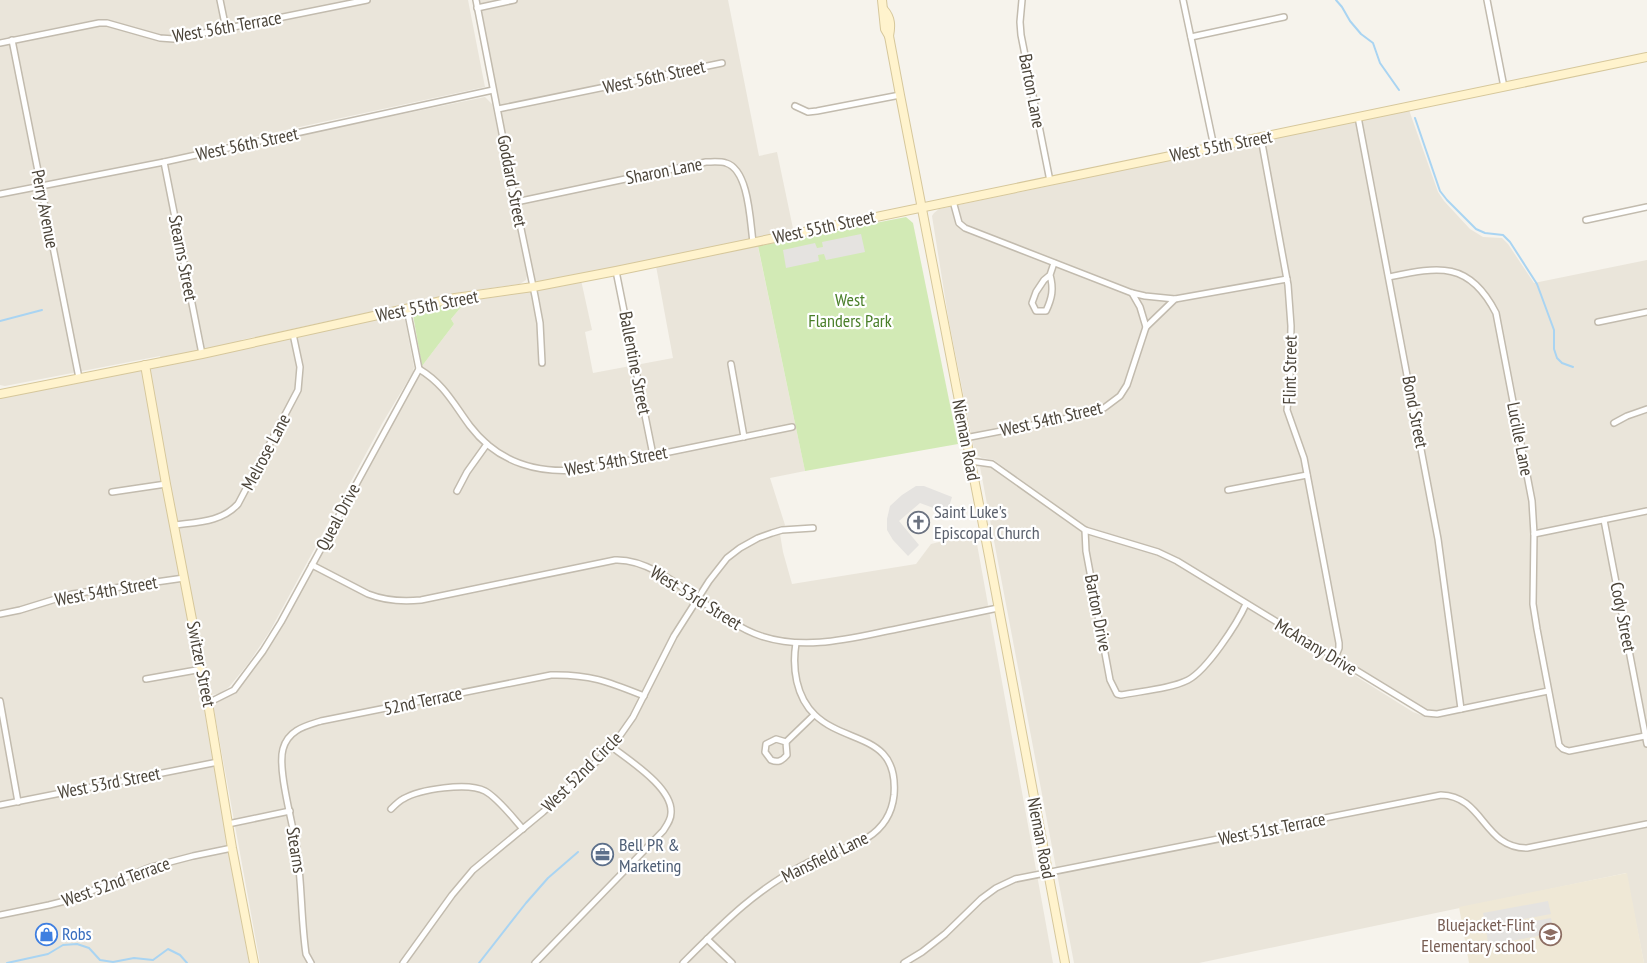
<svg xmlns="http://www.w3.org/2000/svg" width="1647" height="963" font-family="'PT Sans Narrow',sans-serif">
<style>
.residential{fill:#eae5da;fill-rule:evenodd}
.education{fill:#efe8d6}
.green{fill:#d2eab5}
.parking{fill:#e5e3e0}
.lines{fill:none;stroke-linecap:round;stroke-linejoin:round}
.stream{stroke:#a9d4f2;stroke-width:2}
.street-casing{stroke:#c2bbae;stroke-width:8}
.secondary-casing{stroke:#d6c79b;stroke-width:10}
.street{stroke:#fff;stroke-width:5}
.secondary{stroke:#fff3cd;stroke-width:8}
.labels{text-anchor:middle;stroke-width:4.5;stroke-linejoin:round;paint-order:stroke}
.street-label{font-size:18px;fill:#4b4439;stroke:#fff}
.park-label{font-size:18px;fill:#4a7f2a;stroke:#fff}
.worship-label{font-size:18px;fill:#5b616d;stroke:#fff;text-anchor:start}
.service-label{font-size:18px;fill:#4e5e75;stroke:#fff;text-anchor:start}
.education-label{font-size:18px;fill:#785e54;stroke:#fff;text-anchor:end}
.shop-label{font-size:18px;fill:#366cbe;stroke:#fff;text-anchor:start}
</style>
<rect width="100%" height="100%" fill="#f6f3ec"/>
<g class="residential">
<polygon points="0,0 468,0 485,87 202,148 204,155 485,97 492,104 527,276 526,280 520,284 462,292 241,340 243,347 398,315 402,316 405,320 414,367 413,372 383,422 270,631 248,664 229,687 221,693 202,697 249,963 0,963 0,398 162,364 160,356 5,386 0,385 0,46 91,27 90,21 0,39"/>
<path d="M479 0H728L759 156 777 152 795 238 758 247 805 471 770 478 785 525 780 534 783 552 792 584 916 564 931 544 975 533 1053 963H260L213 705 233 694 265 653 417 380 422 366 454 324 451 319 467 300 536 289ZM656 266 673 358 593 373 585 332 592 330 581 280Z"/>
<polygon points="1409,110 1438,192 1444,201 1470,229 1483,237 1502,238 1508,244 1534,283 1647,260 1647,963 1644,963 1626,873 1199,963 1074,963 980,467 988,465 993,467 1076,528 1098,537 1147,551 1178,565 1413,712 1421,715 1419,706 1197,570 1164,551 1085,526 1076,521 994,460 982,458 975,454 949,322 932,216 934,213 939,209"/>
</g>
<polygon class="education" points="1627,873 1644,963 1469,963 1459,907"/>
<g class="green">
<polygon points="906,217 913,223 958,444 805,471 758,246"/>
<polygon points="467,300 451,319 454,324 422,366 413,315 416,311"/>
</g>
<g class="parking">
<polygon points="861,234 865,252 826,260 824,254 818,255 819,261 786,268 783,250 815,243 817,248 823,247 822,242"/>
<polygon points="916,486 924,486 952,497 947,513 920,503 899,521 919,545 908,556 893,540 887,530 887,519 890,506 902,495"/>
<polygon points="1548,901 1551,914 1486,926 1483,913"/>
<polygon points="1551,918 1554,933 1494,944 1488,942 1486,930"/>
</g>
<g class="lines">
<g class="stream">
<polyline points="1336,0 1342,7 1350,21 1361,34 1373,43 1380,63 1399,90"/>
<polyline points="1415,118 1440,191 1447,200 1476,229 1485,233 1503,235 1510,242 1537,284 1554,330 1554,349 1557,358 1562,363 1573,367"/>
<polyline points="0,321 42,310"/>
<polyline points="7,963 48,954 63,945 77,944 89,948 100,960 113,962 134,958 153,960 168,949 180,955 187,963"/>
<polyline points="479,963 526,903 548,878 578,852"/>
</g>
<defs>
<g id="street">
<polyline points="220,0 226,29"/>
<polyline points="476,0 514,195 535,296 540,323 542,363"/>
<polyline points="1022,0 1020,22 1021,35 1050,181"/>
<polyline points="1183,0 1214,147"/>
<polyline points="1487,0 1504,87"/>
<polyline points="477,8 514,0"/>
<polyline points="1191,37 1284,17"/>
<polyline points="12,40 79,378"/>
<polyline points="0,43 99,23 107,23 160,38 174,39 367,0"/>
<polyline points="795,106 808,112 817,111 900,95"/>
<polyline points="498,109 722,63"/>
<polyline points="1358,117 1438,539 1461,709"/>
<polyline points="1261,138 1288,285 1291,326 1290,378 1287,410 1304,458 1339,643 1339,648 1335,658"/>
<polyline points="164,162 202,354"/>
<polyline points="0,194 164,162 493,90"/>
<polyline points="953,201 959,223 965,228 1132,293 1145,296 1175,299"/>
<path d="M516 202 706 162C712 162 720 161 726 163 749 170 750 221 753 242"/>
<polyline points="1586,220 1647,207"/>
<polyline points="616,271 653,455"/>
<path d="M1050 275C1054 289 1052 298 1046 311H1036L1032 303 1036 292 1044 280 1050 275 1054 263"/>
<path d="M1389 277C1438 267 1469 260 1496 313L1532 501 1534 534 1533 604 1537 629 1559 745 1563 749 1569 751 1645 736"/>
<polyline points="1132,293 1140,307 1146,327"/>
<polyline points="1598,322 1647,312"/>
<polyline points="731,364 744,437"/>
<path d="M419 369C444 384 453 403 470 426 499 464 541 475 586 469L792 427"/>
<polyline points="1614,423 1627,416 1647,409"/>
<polyline points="965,438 1084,415 1104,408 1120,396 1127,385 1146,327 1175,299 1287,279"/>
<polyline points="970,461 992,464 1085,530 1158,552 1177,561 1426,713 1437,714 1548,691"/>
<polyline points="1228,490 1307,475"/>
<polyline points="457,491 467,472 487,444"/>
<polyline points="112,492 166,484"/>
<polyline points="1604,520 1647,744"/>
<path d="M175 525C197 522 222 522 238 504L298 390 300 367 293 334"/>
<path d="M1085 530 1086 551 1110 680 1117 694 1121 695C1141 691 1170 689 1188 680 1207 670 1237 624 1246 604"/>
<polyline points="1534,534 1647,511"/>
<path d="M312 565 368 594C386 601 402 602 421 600L615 560C664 558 712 620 761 636 807 651 851 638 897 629 930 622 964 615 998 608"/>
<polyline points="0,614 20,610 72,594 184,578"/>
<polyline points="146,679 202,669"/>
<polyline points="0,701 18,802"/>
<polyline points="208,703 234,690 263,651 281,622 419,369 407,309"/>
<path d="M776 739 786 742 787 755C782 761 778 763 771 760L765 752 766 744Z"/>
<polyline points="786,742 814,715"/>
<polyline points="0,805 218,762"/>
<path d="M391 809C395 805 399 801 403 799 420 789 468 782 485 791 498 798 513 818 523 829"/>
<polyline points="228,824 290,811"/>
<polyline points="0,915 49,905 69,900 151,867 193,856 232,848"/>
<polyline points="707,939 732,963"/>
<path d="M311 963 306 954C301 920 302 885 297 851 294 827 277 770 283 749 288 730 305 726 321 721L551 675C590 674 609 682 644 696"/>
<polyline points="403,963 452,895 473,870 543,812 612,747 633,717 674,636 709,581 727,558 740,548 758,538 772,533 782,530 813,528"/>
<path d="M535 963 663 831C667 825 671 820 671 813 673 788 630 761 612 747"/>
<path d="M683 963C723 923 756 889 807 863 827 854 848 848 867 838 883 828 892 814 894 795 899 733 846 745 815 715 796 697 792 668 796 643"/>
<path d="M904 963 922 952 945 934 981 899 996 888 1015 879 1441 795C1484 796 1483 848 1527 848L1647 824"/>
</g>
<g id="secondary">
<polyline points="882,0 885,29 889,36"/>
<path d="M884 10C891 18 891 26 889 36L900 95 989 556 1065 963"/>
<polyline points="145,365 166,484 208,703 232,848 254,963"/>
<polyline points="0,394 202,354 455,298 533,287 616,271 1647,57"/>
</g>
</defs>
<use href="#street" class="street-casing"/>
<use href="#secondary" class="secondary-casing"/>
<use href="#street" class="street"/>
<use href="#secondary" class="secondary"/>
</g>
<defs>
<symbol id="church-ring" viewBox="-11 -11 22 22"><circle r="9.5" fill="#fff" stroke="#6b7280" stroke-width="1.5"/><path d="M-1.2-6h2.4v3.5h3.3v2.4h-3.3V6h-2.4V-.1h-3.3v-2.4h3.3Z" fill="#6b7280"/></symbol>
<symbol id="office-ring" viewBox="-11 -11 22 22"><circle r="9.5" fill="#fff" stroke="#5c6f8a" stroke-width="1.5"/><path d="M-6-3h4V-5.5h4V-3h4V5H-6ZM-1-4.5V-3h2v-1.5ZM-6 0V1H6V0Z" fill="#5c6f8a"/></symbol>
<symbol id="shop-ring" viewBox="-11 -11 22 22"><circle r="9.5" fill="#fff" stroke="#3f7fe0" stroke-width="1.5"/><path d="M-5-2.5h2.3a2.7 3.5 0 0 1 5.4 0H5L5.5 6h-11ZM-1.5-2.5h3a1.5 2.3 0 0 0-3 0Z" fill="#3f7fe0"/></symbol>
<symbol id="school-ring" viewBox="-11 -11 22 22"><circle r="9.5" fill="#fff" stroke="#8d6e63" stroke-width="1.5"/><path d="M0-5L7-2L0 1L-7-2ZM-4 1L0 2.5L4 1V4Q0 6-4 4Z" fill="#8d6e63"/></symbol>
</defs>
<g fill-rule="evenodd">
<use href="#church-ring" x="906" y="510" width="25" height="25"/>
<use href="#office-ring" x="590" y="842" width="25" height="25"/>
<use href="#shop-ring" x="34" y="922" width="25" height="25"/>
<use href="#school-ring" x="1538" y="922" width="25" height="25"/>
</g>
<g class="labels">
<g class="street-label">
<text transform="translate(227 27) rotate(-10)" y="6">West 56th Terrace</text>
<text transform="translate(654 77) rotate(-12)" y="6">West 56th Street</text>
<text transform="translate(1032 91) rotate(79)" y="6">Barton Lane</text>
<text transform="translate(247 144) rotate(-12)" y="6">West 56th Street</text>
<text transform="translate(1221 146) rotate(-11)" y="6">West 55th Street</text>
<text transform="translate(664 171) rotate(-11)" y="6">Sharon Lane</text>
<text transform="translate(512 181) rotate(79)" y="6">Goddard Street</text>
<text transform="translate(45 209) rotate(79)" y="6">Perry Avenue</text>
<text transform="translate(824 227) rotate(-12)" y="6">West 55th Street</text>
<text transform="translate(183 258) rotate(79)" y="6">Stearns Street</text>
<text transform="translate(427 306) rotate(-11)" y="6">West 55th Street</text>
<text transform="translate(635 363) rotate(79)" y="6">Ballentine Street</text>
<text transform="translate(1290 370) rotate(-89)" y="6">Flint Street</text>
<text transform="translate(1415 412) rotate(79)" y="6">Bond Street</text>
<text transform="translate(1051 419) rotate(-13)" y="6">West 54th Street</text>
<text transform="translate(1520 439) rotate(79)" y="6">Lucille Lane</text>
<text transform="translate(966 440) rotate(79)" y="6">Nieman Road</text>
<text transform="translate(266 452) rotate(-62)" y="6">Melrose Lane</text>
<text transform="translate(616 461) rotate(-10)" y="6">West 54th Street</text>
<text transform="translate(338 517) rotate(-62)" y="6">Queal Drive</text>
<text transform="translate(106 591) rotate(-10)" y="6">West 54th Street</text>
<text transform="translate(696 598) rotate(32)" y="6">West 53rd Street</text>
<text transform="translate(1098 613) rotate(79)" y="6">Barton Drive</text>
<text transform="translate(1623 617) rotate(79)" y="6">Cody Street</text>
<text transform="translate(1316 647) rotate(31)" y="6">McAnany Drive</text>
<text transform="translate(201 664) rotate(79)" y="6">Switzer Street</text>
<text transform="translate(423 701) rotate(-12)" y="6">52nd Terrace</text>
<text transform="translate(582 772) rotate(-45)" y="6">West 52nd Circle</text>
<text transform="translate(109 783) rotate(-11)" y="6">West 53rd Street</text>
<text transform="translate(1272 829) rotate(-11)" y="6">West 51st Terrace</text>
<text transform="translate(1041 838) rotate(79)" y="6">Nieman Road</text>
<text transform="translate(296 850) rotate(81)" y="6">Stearns</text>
<text transform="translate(825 857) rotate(-26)" y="6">Mansfield Lane</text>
<text transform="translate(116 882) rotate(-20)" y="6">West 52nd Terrace</text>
</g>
<g class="park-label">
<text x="850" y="306">West<tspan x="850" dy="21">Flanders Park</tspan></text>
</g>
<g class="worship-label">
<text x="934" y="518">Saint Luke's<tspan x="934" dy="21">Episcopal Church</tspan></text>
</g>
<g class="service-label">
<text x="619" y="851">Bell PR &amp;<tspan x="619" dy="21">Marketing</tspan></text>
</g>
<g class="education-label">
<text x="1535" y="931">Bluejacket-Flint<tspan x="1535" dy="21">Elementary school</tspan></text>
</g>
<g class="shop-label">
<text x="62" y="940">Robs</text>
</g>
</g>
</svg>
